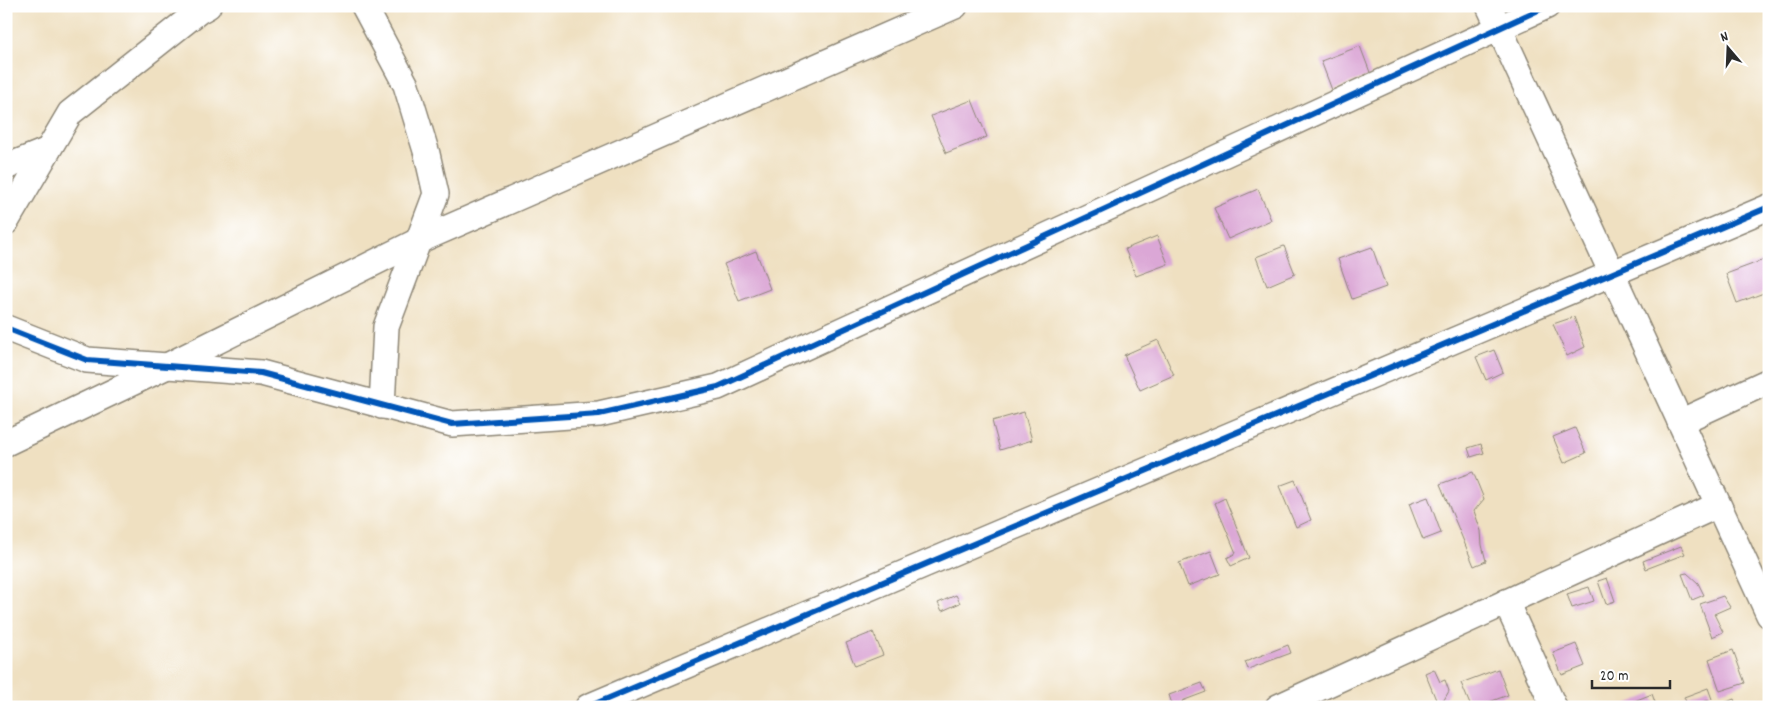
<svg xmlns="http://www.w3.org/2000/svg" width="1775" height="713" font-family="Dekko,sans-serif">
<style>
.building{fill:#dba7d6}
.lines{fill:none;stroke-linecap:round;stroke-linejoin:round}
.street-casing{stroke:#8d8676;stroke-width:28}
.street{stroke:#fff;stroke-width:25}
.cycleway-casing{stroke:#fff;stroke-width:9}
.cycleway{stroke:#0057b8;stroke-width:6}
</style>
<rect width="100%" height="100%" fill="#fff"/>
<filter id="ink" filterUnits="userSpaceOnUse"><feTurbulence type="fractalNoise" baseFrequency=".02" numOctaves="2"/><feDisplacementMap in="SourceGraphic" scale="10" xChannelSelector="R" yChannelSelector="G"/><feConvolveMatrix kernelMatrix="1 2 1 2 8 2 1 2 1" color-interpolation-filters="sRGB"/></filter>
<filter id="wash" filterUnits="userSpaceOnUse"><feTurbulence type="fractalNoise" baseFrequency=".0096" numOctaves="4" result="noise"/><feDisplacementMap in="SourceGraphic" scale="20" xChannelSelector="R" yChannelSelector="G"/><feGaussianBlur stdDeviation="1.12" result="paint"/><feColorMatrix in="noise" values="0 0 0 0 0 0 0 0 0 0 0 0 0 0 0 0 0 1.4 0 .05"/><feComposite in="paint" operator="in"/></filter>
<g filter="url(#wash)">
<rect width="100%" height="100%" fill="#efe0c1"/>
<g id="blocks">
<g class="building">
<polygon points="1360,46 1371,75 1332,90 1321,61"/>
<polygon points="972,100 987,137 946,153 931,116"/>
<polygon points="1258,189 1271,220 1228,239 1214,208"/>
<polygon points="1157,236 1168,264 1136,276 1125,249"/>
<polygon points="1284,246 1295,274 1267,286 1256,257"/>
<polygon points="1372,247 1386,287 1352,299 1338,259"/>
<polygon points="756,251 770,289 739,301 724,264"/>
<polygon points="1769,258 1769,291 1737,303 1726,274"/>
<polygon points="1574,317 1585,347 1567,356 1553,324"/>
<polygon points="1158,340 1174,375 1140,390 1124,355"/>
<polygon points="1494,350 1503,372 1486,380 1476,357"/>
<polygon points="1024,412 1032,440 1000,450 992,421"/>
<polygon points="1575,428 1586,453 1564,463 1553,437"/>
<polygon points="1481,444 1484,453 1471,457 1468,448"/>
<polygon points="1473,472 1484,499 1474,511 1481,531 1482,545 1486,561 1474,566 1440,484"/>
<polygon points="1295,480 1311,520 1296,527 1279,486"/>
<polygon points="1428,497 1441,533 1423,540 1409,504"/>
<polygon points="1225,498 1249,558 1231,566 1227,558 1236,553 1215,503"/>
<polygon points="1681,546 1685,554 1646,569 1643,561"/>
<polygon points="1211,551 1220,574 1188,586 1179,563"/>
<polygon points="1687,573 1698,583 1704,595 1692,600 1682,574"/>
<polygon points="1607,578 1615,601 1606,604 1598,581"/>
<polygon points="1589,587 1594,601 1572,608 1567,594"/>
<polygon points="956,595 960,603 942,611 938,603"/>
<polygon points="1723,596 1730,607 1714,614 1723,632 1712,637 1700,604"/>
<polygon points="873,632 883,655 855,666 846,643"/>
<polygon points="1576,644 1585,666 1562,675 1553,653"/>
<polygon points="1288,645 1291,653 1248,669 1245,662"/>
<polygon points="1733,650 1745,683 1720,691 1709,659"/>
<polygon points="1434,669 1440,682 1445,680 1449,691 1440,707 1439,707 1425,673"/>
<polygon points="1498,669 1508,695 1476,707 1471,707 1461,683"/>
<polygon points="1202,683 1206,692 1182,701 1184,707 1173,707 1169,695"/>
<polygon points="1708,688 1712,699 1688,707 1684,697"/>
<polygon points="1652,694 1656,705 1651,707 1625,707 1624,705"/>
<polygon points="1734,699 1737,707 1714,707"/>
</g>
</g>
</g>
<g filter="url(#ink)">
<use href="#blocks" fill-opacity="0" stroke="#8d8676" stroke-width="1"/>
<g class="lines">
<defs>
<g id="street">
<polyline points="364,6 406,85 427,154 436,194 386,327 382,406"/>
<polyline points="1489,6 1769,615"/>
<polyline points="6,167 48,150"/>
<polyline points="6,222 70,113 199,11 208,6"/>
<polyline points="6,328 87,360 261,373 452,424 599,414 718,387 1547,6"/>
<polyline points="1680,422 1769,381"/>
<polyline points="6,443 167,366 418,241 955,6"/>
<polyline points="1506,602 1554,707"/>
<polyline points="588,707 1769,207"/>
<polyline points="1278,707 1718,505"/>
</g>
</defs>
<use href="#street" class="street-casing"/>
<use href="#street" class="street"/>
<defs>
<g id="cycleway">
<polyline points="6,328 87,360 261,373 452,424 599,414 718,387 1547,6"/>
<polyline points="588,707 1769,207"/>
</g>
</defs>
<use href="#cycleway" class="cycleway-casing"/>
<use href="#cycleway" class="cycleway"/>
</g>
</g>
<rect width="1775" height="713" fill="none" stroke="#fff" stroke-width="25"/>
<g transform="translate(1728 48) rotate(341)" stroke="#ffffff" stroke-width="4" paint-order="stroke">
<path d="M0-4L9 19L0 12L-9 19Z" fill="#2b2b2b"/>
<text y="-8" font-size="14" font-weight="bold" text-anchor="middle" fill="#2b2b2b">N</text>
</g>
<path d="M1592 680v8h78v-8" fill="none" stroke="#2b2b2b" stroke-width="2.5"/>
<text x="1600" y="680" font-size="15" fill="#2b2b2b" stroke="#ffffff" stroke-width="4" paint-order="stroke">20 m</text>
</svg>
